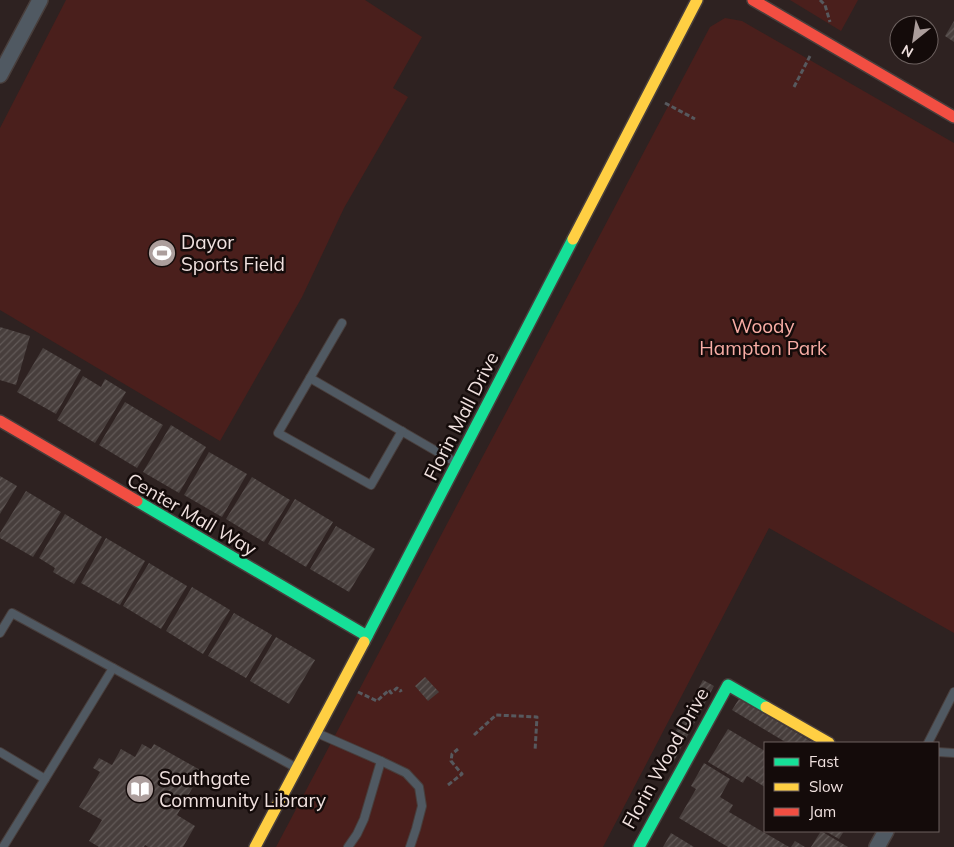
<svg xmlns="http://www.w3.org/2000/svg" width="954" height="847" font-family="Mulish,sans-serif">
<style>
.park{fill:#4a1f1c}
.building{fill:url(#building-hatch)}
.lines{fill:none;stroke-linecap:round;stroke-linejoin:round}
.lane-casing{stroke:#483e3c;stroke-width:10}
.street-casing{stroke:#483e3c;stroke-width:18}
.fast-casing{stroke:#483e3c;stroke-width:14}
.slow-casing{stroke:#483e3c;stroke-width:14}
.jam-casing{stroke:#483e3c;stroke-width:14}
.path{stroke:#57595e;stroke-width:3;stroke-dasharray:5 2.5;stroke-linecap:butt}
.lane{stroke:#505962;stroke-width:8}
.street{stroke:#505962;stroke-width:15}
.fast{stroke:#16e098;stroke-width:11}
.slow{stroke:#ffcf43;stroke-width:11}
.jam{stroke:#f24e42;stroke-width:11}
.labels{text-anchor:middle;stroke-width:5;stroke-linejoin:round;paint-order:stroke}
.poi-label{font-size:19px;fill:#f0e1df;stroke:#140b0a;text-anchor:start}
.park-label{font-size:19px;fill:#f8ada5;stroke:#140b0a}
.street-label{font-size:19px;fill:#f0e1df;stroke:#140b0a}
</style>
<defs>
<pattern id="building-hatch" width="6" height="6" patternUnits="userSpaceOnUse" patternTransform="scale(1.25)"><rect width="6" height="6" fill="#473e3c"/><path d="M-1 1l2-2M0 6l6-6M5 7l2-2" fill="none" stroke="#625a58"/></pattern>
</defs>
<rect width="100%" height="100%" fill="#2e2221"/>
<g class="park">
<polygon points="66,0 365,0 422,37 393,88 408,97 344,208 302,297 220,441 0,310 0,128"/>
<polygon points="790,0 858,0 841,31"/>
<polygon points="725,18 742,21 954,143 954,633 769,528 603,847 276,847 710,27"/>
</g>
<g class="building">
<polygon points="954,21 954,42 945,36"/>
<polygon points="0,327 30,336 16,385 0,380"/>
<polygon points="43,348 81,370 56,414 17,392"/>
<polygon points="83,376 101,387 105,379 126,392 95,443 57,420"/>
<polygon points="125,402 163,425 137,468 99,445"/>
<polygon points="171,425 206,447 179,493 143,472"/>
<polygon points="209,452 247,474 222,517 184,495"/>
<polygon points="0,476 17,486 0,514"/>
<polygon points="252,477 290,500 264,542 226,519"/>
<polygon points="26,491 61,512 33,557 0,538 0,533"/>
<polygon points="295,499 333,522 306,567 268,544"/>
<polygon points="65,514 102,537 74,584 53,572 55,568 39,558"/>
<polygon points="336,526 375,549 349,592 310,569"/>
<polygon points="106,538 145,561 120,605 81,583"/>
<polygon points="149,563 187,586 161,629 123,606"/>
<polygon points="192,587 230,610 203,654 166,631"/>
<polygon points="234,613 272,635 246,678 208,656"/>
<polygon points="276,637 315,660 289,704 250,681"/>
<polygon points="425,677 439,692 428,701 415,686"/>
<polygon points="703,680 714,686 673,763 662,757"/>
<polygon points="739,699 814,743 787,743 732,710"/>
<polygon points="728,729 765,751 765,787 747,776 743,783 708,762"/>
<polygon points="142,744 151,749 154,744 202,771 177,815 195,826 183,847 148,847 145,845 144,847 99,847 89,841 102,820 79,807 100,772 93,768 99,758 112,765 121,749 135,757"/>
<polygon points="704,763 730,779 720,797 733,805 729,812 789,847 728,847 679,818 696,789 691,786"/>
<polygon points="821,831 848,847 811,847"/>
<polygon points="825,831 844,831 839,839"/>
<polygon points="671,833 694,847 663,847"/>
<polygon points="795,841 805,847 791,847"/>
</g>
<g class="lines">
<defs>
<g id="lane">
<polyline points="342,323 310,378 455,462"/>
<polyline points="310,378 278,433 371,485 402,431"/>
<polyline points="0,633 12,613 295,767"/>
<polyline points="317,733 381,761 406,773 419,787 422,806 416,829 410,847"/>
<polyline points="928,743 954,692"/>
<polyline points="0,752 45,779 113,668"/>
<polyline points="938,752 954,753"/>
<polyline points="3,847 45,779"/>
<polyline points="348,847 357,834 364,819 381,761"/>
</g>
<g id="street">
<polyline points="0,75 40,0"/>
<polyline points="877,847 886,831"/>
</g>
<g id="fast">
<polyline points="137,501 367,636"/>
<polyline points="364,642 573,239"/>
<polyline points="639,847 728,685 766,707"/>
</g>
<g id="slow">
<polyline points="573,239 697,0"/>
<polyline points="766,707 829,743"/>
<polyline points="255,847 364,642"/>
</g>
<g id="jam">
<polyline points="753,0 954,117"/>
<polyline points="0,421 137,501"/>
</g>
</defs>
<use href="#lane" class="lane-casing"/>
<use href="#street" class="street-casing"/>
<use href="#fast" class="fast-casing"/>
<use href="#slow" class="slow-casing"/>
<use href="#jam" class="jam-casing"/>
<g class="path">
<polyline points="820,0 825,5 830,22"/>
<polyline points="794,87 810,56"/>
<polyline points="665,103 695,119"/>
<polyline points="358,692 377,701 389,690 391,693 397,688 400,691 402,690"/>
<polyline points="474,735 496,715 537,717 535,751"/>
<polyline points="448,785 462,774 451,761 452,754 458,749"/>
</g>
<use href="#lane" class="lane"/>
<use href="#street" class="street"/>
<use href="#fast" class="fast"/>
<use href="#slow" class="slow"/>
<use href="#jam" class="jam"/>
</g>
<defs>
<symbol id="stadium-disc" viewBox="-11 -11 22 22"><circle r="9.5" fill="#ac9e9c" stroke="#140b0a"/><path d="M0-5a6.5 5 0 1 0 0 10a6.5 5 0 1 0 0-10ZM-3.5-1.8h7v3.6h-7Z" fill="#fff"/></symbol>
<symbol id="library-disc" viewBox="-11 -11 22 22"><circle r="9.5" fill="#ac9e9c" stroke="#140b0a"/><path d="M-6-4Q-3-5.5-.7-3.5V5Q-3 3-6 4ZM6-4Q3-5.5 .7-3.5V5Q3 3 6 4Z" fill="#fff"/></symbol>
</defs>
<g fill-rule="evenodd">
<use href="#stadium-disc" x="146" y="237" width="32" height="32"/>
<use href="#library-disc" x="124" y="773" width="32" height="32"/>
</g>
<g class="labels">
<g class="poi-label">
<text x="181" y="249">Dayor<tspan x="181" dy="22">Sports Field</tspan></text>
<text x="159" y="785">Southgate<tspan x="159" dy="22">Community Library</tspan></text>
</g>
<g class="park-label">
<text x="763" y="333">Woody<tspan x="763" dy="22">Hampton Park</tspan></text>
</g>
<g class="street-label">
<text transform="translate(461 416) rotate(-63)" y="7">Florin Mall Drive</text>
<text transform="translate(192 514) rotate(30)" y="7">Center Mall Way</text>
<text transform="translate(665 758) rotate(-61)" y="7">Florin Wood Drive</text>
</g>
</g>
<rect x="764" y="742" width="175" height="90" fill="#140b0a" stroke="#6c615f"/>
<rect x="774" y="758" width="25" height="8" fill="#16e098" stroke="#6c615f"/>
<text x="809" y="767" font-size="15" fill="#f0e1df">Fast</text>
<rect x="774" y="783" width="25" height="8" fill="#ffcf43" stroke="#6c615f"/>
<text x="809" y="792" font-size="15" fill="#f0e1df">Slow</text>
<rect x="774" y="808" width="25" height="8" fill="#f24e42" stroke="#6c615f"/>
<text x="809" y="817" font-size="15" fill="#f0e1df">Jam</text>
<g transform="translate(914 40) rotate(210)"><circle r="24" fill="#140b0a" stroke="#6c615f"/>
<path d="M0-4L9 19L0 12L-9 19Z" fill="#ac9e9c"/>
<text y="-8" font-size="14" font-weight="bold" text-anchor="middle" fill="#f0e1df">N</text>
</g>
</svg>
